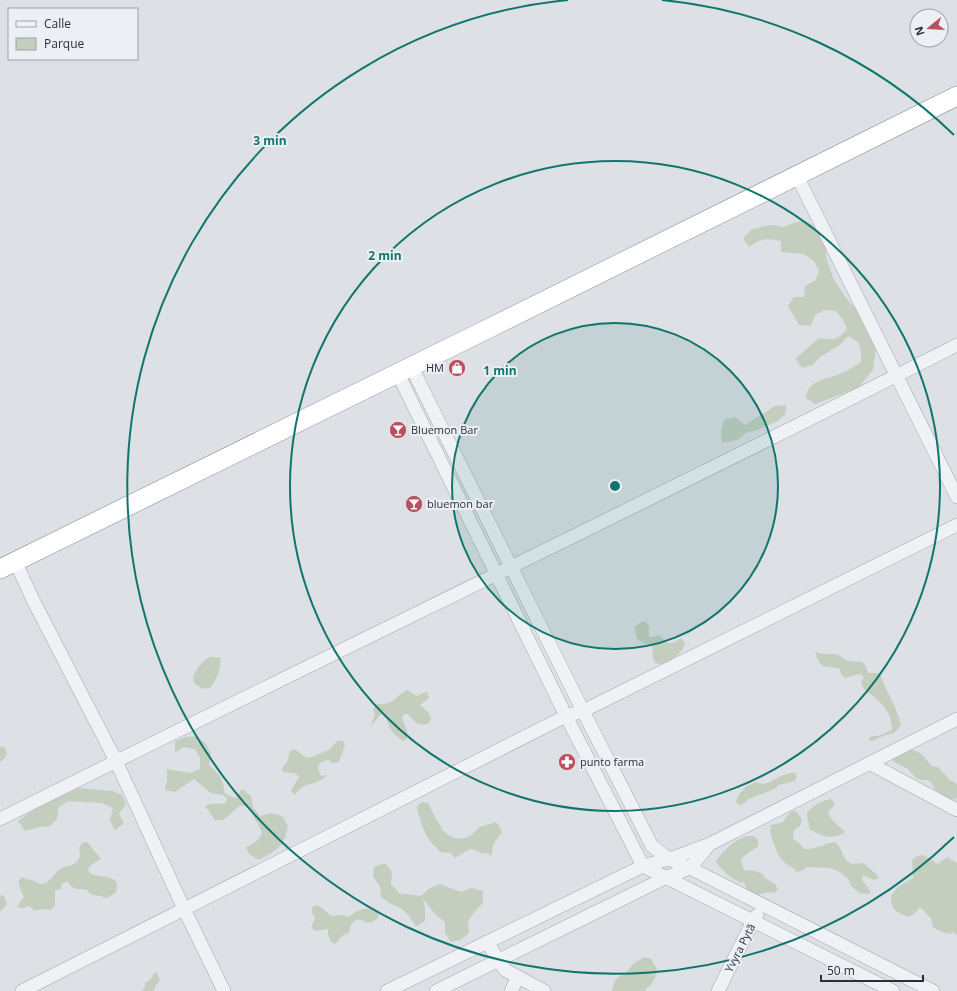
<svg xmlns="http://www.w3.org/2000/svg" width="957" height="991" font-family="'Open Sans',sans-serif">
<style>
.green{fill:#c3cebf}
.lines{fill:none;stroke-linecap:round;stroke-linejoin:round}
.minor-casing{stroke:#a3a7ae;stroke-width:14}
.highway-casing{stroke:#868e9a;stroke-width:20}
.minor{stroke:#eff1f4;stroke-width:13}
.highway{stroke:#fff;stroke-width:19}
.ring{fill:none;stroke:#0f766e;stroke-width:2}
.labels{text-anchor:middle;stroke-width:4;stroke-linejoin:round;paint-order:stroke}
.poi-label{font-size:11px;fill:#292f3a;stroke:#eceff3;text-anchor:start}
.street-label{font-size:11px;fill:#292f3a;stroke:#eceff3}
.centre{fill:#0f766e;stroke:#eceff3;stroke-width:2}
.ring-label{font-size:12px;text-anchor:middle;font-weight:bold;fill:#0f766e;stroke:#eceff3;stroke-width:4;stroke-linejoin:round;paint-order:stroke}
</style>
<rect width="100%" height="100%" fill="#dde0e5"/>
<g class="green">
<path d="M803 220 813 225 821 234 826 245V257L833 278 846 298 862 315 876 348 873 370 858 388 815 404 806 398C806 380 829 379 842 373 848 370 855 366 861 362V352L858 342 848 336 840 345 820 357 813 365 802 368 795 359 819 338C833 340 837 341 847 329L843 320 836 311 824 310 815 315 811 326 799 325 788 306 794 297H804L805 286 815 281 819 271 814 261 804 254 781 252V241C766 238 762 238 749 247L743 238 751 230 761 227 773 225 783 227Z"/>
<polygon points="786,405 785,415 776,422 757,430 746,433 737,440 722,443 721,431 724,420 735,417 745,425 775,406"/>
<path d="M645 621 649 626V637H654L659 635 667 643H673L683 637 681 639 685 643C680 657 672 659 661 664L655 663 653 658 652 646C640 642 635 641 635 627L639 623Z"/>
<path d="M815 652C818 653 822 654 825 654 829 655 833 653 838 655 841 656 843 659 846 660 858 665 863 655 868 673H879C883 679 884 685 887 691 893 701 897 712 901 724L898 729 894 733 883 736 873 741 868 740 872 736H878L892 730C892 714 884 705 873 696 866 690 863 692 861 682L864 677 860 674 845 678 841 674 840 669C823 664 822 672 815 652Z"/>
<path d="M210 657H216L221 658C220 661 220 664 220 667 219 674 214 683 210 688 205 689 204 689 200 687 190 682 192 676 198 668 202 663 204 660 210 657Z"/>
<path d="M407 690 417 696 422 693 427 692 429 698 420 705 428 712 431 718 429 723C417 728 414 720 406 713L402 717C404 726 409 729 407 739L402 741C398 736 393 734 390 728 387 723 388 718 383 713 378 716 376 721 371 725L375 714 373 709 377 704C382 704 389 704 394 700 399 696 400 693 407 690Z"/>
<path d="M197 736 206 744 211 754 209 765C220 775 223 779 225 794L236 798 242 789 251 796 253 807 260 816 271 813 282 816 288 826C283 849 278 849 259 860L249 854 246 847C254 844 260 840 262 832 258 825 254 816 249 810 240 797 232 816 224 819 221 821 218 820 215 820L205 806C212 802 217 805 226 803L227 798 223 795 211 793 194 779 175 792 165 790 167 780V769L190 773 200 769V758L195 749 184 747 175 752V741L185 737Z"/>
<path d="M342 740 345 745 339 762 333 763 328 760 322 762 318 766 319 772 321 776 327 775C319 786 302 781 295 795L291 791C293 785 297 782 299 776L294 773 282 772 283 766C288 762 289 758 289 752L294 749 299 752 303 756 309 758 329 750 337 741Z"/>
<polygon points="0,746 5,748 7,753 5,758 0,762"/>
<path d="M911 750C923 752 925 759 932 766L938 767 950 780 957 784V798L954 799 949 798 934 789 932 783 927 780H921L916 778 908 769 892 761H894L891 758 905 751Z"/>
<polygon points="794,772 797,776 795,781 779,785 774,789 749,799 740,806 736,802 738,796 745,787 756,782 763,784 768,783 783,775"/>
<path d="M78 788 112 791 122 795 126 805 119 813 124 823 115 830 110 820 113 808 102 803 68 801 58 808 57 819 50 826 39 827 25 831 18 821C36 806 57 798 78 788Z"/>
<path d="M831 799 835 804 832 808 828 812C831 822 839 825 845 832 833 841 821 836 809 829 810 824 807 819 807 813 813 805 821 801 831 799Z"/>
<path d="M423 802 429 804C431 810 438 823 442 828L441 829C450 837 457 842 470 836 474 834 476 829 480 827 485 825 491 824 496 822L500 827 502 832C500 836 496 839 494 843 492 847 493 851 491 856L486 853H480L475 850 470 849 455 858 451 853 440 852C437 848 434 845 431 842 424 834 418 815 417 805Z"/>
<path d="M795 811 799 815 802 820 800 826 795 829 793 834 794 840C795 840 798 841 799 843 802 845 802 848 806 849 814 850 826 843 835 842L839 846 844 857 847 861 852 864 863 863C869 868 875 872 879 878L874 880 863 875 862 880 869 889 871 894 860 893 851 886 849 880 840 872 830 868 807 867 803 870 797 872C793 867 786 865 782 860 778 856 771 837 770 831 770 830 771 826 771 825L783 822 790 812Z"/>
<path d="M747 836H754L758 840V846C752 851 745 854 741 860L744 870 755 871 761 873 765 878 775 884 778 889 775 893C757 889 755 906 743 881L742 883C733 880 719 869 716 861 725 849 732 841 747 836Z"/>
<path d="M87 842 101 859 91 865 88 869C89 872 89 873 92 874 98 878 119 874 117 888 117 894 110 896 106 898 100 895 96 896 90 894L87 890 81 889H76L71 886 67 881 62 884 61 889 55 890V906L50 910C44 908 40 911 34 910L29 906 24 908 17 907 20 902 24 898 18 882 22 877C25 879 27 879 31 880 35 880 37 884 42 884 50 883 53 874 59 870 64 865 74 867 78 860 81 857 80 853 79 848L82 843Z"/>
<path d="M923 855 938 864 947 857 957 863V935L951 931 952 934C945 933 937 931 932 926V920C928 916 925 911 920 907 917 910 915 914 911 916 907 917 905 916 901 914 893 910 891 905 891 896L898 887 913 878 912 860 917 856Z"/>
<polygon points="385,863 392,872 391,884 399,893 421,896 430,888 440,884 461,892 472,888 483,891 483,903 475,911 468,921 469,933 460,940 451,942 445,933 445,922 436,915 423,899 425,909 425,921 416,926 409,916 401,908 391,904 381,897 380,886 373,877 374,867"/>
<polygon points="3,894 7,904 0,912 0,897"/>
<path d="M317 905 322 908 331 916 342 915 348 917C359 910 367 904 379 913L377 919 373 922 367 923C355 915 351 922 349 933L343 935 335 944 330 941V939L328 934V929L316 931 311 928 315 918 312 913V907Z"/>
<path d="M645 957 651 959 657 969C656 975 654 981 650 986 648 987 646 989 645 991H612L614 983 617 978 627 972 634 963Z"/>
<polygon points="155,972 157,973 160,980 155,987 154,991 142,991 145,987 145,983 150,980"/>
</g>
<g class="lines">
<defs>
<g id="minor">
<polyline points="797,176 957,497"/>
<polyline points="411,366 583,711 652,846 669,859 690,868 933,991"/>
<polyline points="397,372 566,716 643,866 893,991"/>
<polyline points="15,561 34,602 116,761 184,909 224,991"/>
<polyline points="869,763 957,810"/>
<path d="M0 819C318 660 640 506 957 345"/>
<polyline points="487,942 505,970 544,991"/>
<polyline points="22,991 566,716 583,711 957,525"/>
<polyline points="387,991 643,866 669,859 710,844 957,719"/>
<polyline points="436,991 665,878 690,868 709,845"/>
<polyline points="511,991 518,977"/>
<polyline points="718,991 753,921 757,915"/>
</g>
<path id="highway" d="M0 569C319 411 639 256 957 96"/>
</defs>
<use href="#minor" class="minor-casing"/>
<use href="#highway" class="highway-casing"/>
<use href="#minor" class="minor"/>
<use href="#highway" class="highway"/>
</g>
<circle cx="615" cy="486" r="163" fill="#0f766e" fill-opacity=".12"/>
<g class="ring">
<circle cx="615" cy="486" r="163"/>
<circle cx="615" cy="486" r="325"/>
<path d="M954 837A488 488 0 1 1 568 0M662 0A488 488 0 0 1 954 135"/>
</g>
<defs>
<symbol id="shop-disc" viewBox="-11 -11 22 22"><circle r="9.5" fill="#bc5061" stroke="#eceff3"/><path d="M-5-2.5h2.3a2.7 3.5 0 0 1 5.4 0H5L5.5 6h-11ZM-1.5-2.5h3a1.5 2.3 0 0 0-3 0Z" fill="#fff"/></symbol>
<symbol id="bar-disc" viewBox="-11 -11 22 22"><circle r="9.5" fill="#bc5061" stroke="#eceff3"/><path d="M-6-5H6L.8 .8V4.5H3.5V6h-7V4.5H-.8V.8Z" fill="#fff"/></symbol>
<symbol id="pharmacy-disc" viewBox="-11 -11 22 22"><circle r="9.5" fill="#bc5061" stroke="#eceff3"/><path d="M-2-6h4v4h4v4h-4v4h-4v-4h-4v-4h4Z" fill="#fff"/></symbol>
</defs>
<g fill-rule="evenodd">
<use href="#shop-disc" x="447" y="358" width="20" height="20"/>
<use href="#bar-disc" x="388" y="420" width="20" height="20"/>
<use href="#bar-disc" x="404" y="494" width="20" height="20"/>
<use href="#pharmacy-disc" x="557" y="752" width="20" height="20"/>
</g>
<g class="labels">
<g class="poi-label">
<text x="444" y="372" text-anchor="end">HM</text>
<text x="411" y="434">Bluemon Bar</text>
<text x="427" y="508">bluemon bar</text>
<text x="580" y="766">punto farma</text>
</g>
<g class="street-label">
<text transform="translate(740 948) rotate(-63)" y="4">Yvyra Pytã</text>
</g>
</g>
<circle cx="615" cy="486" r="6" class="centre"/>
<g class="ring-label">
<text x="270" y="145">3 min</text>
<text x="385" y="260">2 min</text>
<text x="500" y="375">1 min</text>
</g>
<rect x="8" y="8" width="130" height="52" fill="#eceff3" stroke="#9ea2a9"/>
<rect x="16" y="21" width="20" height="6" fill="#eff1f4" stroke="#9ea2a9"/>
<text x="44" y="28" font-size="12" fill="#292f3a">Calle</text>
<rect x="16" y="38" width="20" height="12" fill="#c3cebf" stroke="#9ea2a9"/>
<text x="44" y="48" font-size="12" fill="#292f3a">Parque</text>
<g transform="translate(929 28) rotate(252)"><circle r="19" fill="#eceff3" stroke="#9ea2a9"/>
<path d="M0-3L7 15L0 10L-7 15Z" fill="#bc5061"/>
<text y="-6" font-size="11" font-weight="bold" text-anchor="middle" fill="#292f3a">N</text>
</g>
<path d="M821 975v6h102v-6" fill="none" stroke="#292f3a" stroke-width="2"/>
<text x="827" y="975" font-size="12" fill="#292f3a" stroke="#eceff3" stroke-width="3" paint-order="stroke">50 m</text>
</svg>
